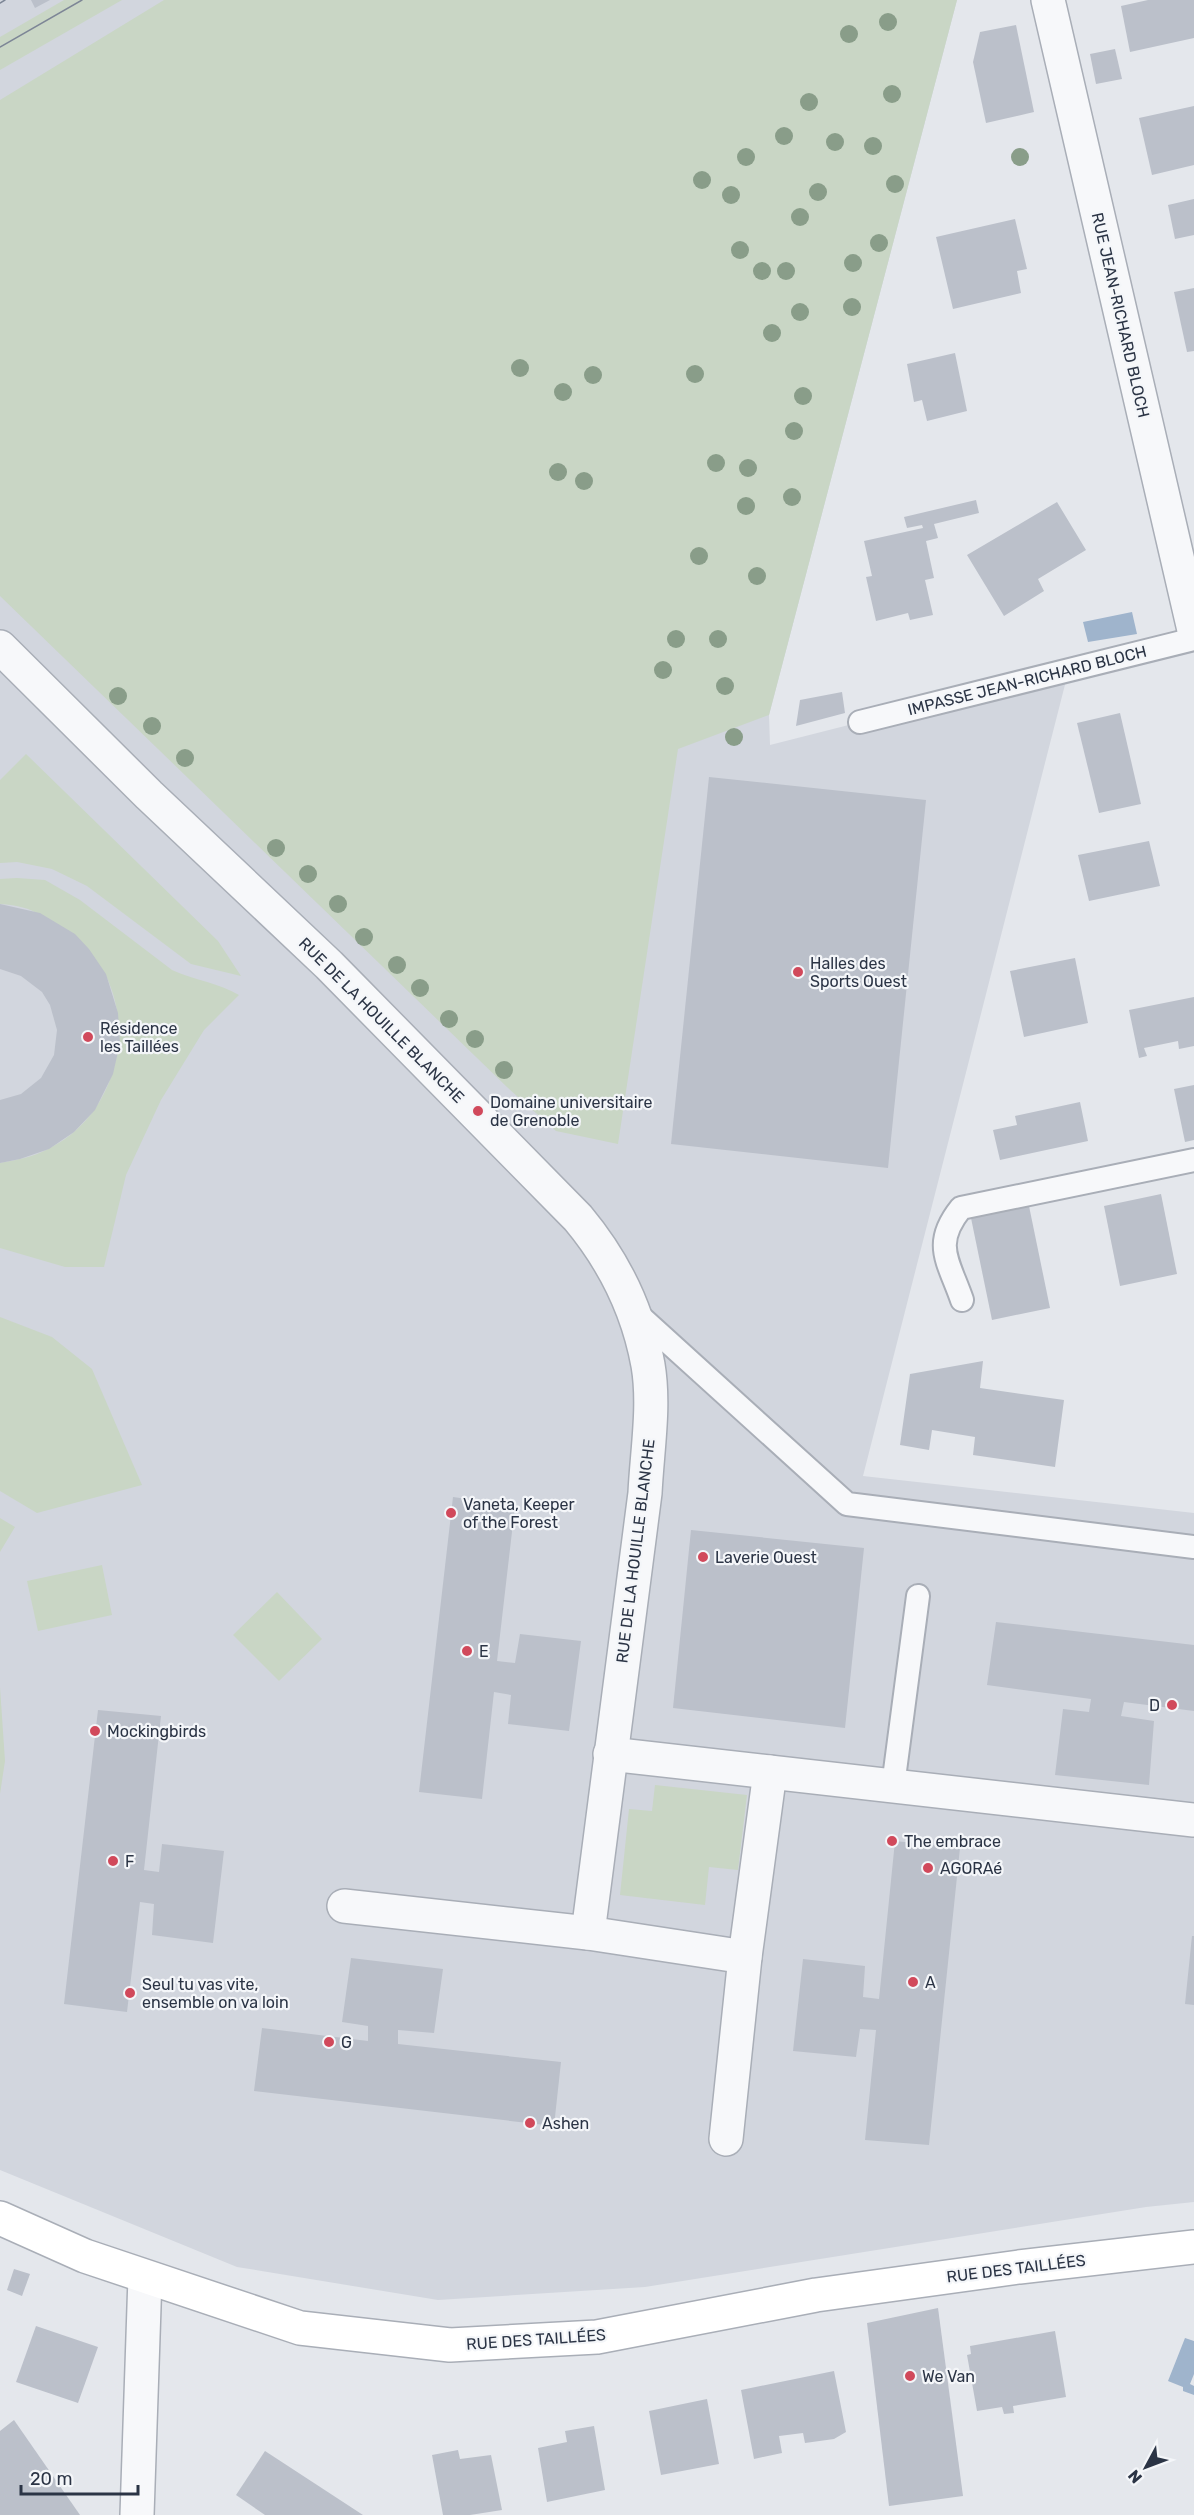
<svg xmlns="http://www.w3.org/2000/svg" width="1194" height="2515" font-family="Rubik,sans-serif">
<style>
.built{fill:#d2d6de}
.green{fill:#c9d6c5}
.water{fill:#9fb4cc}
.building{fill:#bbc0ca}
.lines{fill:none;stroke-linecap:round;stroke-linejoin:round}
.lane-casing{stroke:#a9aeb7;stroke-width:26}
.street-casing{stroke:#a9aeb7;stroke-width:36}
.secondary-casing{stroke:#a9aeb7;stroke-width:36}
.lane{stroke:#f7f8fa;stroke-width:22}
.street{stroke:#f7f8fa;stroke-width:33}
.secondary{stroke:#fff;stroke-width:33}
.tram{stroke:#7d8696;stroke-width:1.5}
.tree{fill:#899d89}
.poi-dot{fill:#d1495b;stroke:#f4f6f9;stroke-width:2}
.labels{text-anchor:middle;stroke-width:4.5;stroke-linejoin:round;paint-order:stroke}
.street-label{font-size:16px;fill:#2b3445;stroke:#f4f6f9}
.poi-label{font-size:16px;fill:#2b3445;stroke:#f4f6f9;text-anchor:start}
</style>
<rect width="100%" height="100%" fill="#e4e7ec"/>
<polygon class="built" points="0,0 957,0 769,715 770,745 1069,669 863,1476 1194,1513 1194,2202 1146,2207 645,2287 438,2300 237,2267 0,2170"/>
<g class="green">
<polygon points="64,0 122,0 0,70 0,37"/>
<polygon points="164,0 957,0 769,715 678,749 618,1144 556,1131 507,1087 0,596 0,100"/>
<polygon points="26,754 218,941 241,976 191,964 87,886 52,869 17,862 0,863 0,780"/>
<path d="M17 878 45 880 80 900 172 970C194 980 219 983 239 995L204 1030 161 1100 126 1175 104 1267H65L0 1248V1163C16 1160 33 1157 48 1149 111 1119 136 1038 106 976 101 966 80 950 70 941 46 918 36 906 0 904V879Z"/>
<polygon points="0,1317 52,1337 92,1369 142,1485 37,1513 0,1491"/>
<polygon points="0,1518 15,1527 0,1552"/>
<polygon points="102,1565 112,1615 38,1631 27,1581"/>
<polygon points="277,1592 322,1639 279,1681 233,1635"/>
<polygon points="0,1687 5,1761 0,1794"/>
<polygon points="655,1785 747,1795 738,1870 709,1867 705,1905 620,1895 629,1809 652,1811"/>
</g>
<g class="water">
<polygon points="1132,612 1137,634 1088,642 1083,622"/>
<polygon points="1185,2338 1194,2341 1194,2374 1190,2384 1194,2386 1194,2395 1183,2391 1183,2387 1168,2381"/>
</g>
<g class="building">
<polygon points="31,0 50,0 35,8"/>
<polygon points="1148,0 1194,0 1194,38 1130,52 1121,6"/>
<polygon points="1016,25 1034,112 986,123 973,62 980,32"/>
<polygon points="1115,49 1122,79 1096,84 1090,54"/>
<polygon points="1194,106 1194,165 1152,175 1139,118"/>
<polygon points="1194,199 1194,235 1175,239 1168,205"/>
<polygon points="1015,219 1027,269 1017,271 1021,293 953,309 936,237"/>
<polygon points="1194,288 1194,351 1187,352 1174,292"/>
<polygon points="955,353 967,411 927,421 922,400 914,402 907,364"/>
<polygon points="976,500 979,513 934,524 938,538 926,541 934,578 925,580 933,615 910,620 908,613 876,621 866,577 872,576 864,541 923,528 922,525 907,528 904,517"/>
<polygon points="1057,502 1086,550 1038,579 1044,591 1004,616 967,555"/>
<polygon points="842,692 845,713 796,726 800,700"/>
<polygon points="1120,713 1141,804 1099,813 1077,723"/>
<polygon points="709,777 926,800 888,1168 671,1144"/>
<polygon points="1149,841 1160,886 1089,901 1078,855"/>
<polygon points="0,904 40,913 75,934 89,949 106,974 118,1013 120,1043 113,1074 95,1110 74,1132 49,1149 20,1159 0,1163 0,1100 21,1094 41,1078 54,1055 57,1030 50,1005 42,992 21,976 0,969"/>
<polygon points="1075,958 1088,1023 1024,1037 1010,971"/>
<polygon points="1194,997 1194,1046 1179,1049 1178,1041 1144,1048 1147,1056 1139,1058 1129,1010"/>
<polygon points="1194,1085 1194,1140 1185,1142 1174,1089"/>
<polygon points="1080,1102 1088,1141 1000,1160 993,1130 1017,1125 1015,1116"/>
<polygon points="1161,1194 1177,1274 1120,1286 1104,1206"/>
<polygon points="1029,1206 1050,1308 992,1320 971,1218"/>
<polygon points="983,1361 980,1388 1064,1400 1055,1467 973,1455 975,1437 932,1430 929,1450 900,1445 910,1374"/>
<polygon points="453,1497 515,1506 497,1661 515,1663 520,1634 581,1641 569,1731 508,1724 511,1695 494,1692 482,1799 419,1792"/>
<polygon points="691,1530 864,1548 845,1728 673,1708"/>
<polygon points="996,1622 1194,1645 1194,1711 1124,1702 1121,1716 1154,1721 1149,1785 1055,1775 1063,1709 1089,1712 1091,1699 987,1685"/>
<polygon points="98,1710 161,1716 144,1870 159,1872 162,1844 224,1851 213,1943 152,1935 154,1904 140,1902 127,2012 64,2004"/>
<polygon points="895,1841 960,1848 929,2145 865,2140 876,2030 860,2029 856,2057 793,2051 803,1959 865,1966 863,1997 879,1999"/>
<polygon points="1192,1936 1194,1936 1194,2005 1185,2004"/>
<polygon points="351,1958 443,1969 434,2033 398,2030 398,2044 561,2062 554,2126 254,2091 262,2028 368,2041 368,2026 342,2022"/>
<polygon points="14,2269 30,2274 22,2296 7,2290"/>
<polygon points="938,2308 963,2496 889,2506 867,2323"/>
<polygon points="36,2326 98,2347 78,2403 16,2382"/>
<polygon points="1055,2331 1066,2397 1013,2406 1014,2413 1004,2414 1002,2407 977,2411 967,2355 971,2354 970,2346"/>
<polygon points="834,2371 846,2432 834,2439 805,2443 803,2433 779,2436 782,2453 754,2459 741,2390"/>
<polygon points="707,2399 719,2464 661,2475 649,2411"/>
<polygon points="14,2420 80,2515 0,2515 0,2431"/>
<polygon points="594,2426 605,2490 547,2502 538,2448 567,2442 565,2431"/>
<polygon points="458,2450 460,2459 491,2455 502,2510 470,2515 443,2515 432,2455"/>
<polygon points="265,2451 363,2515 265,2515 236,2495"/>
</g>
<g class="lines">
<defs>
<g id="lane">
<polyline points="860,722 1194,639"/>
<path d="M962 1300C948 1260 932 1244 961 1208L1194 1160"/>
<polyline points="634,1311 847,1504 1194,1547"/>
<polyline points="893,1786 918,1596"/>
</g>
<g id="street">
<polyline points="1048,0 1194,630"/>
<path d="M0 647 149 795 329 965 578 1218C613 1260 638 1310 648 1365 655 1406 647 1451 645 1493L588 1933 344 1906"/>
<polyline points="610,1754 1194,1820"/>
<polyline points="588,1933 745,1957"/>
<polyline points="726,2139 745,1957 770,1772"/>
<polyline points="137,2515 145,2277"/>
</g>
<polyline id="secondary" points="0,2218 85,2256 300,2328 450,2345 597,2337 816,2295 1019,2267 1194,2247"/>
</defs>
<use href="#lane" class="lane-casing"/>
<use href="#street" class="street-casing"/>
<use href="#secondary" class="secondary-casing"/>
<use href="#lane" class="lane"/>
<use href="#street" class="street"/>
<use href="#secondary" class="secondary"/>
<g class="tram">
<polyline points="0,3 5,0"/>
<polyline points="0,47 82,0"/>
</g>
</g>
<g class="tree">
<circle cx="888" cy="22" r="9"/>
<circle cx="849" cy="34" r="9"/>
<circle cx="892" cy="94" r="9"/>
<circle cx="809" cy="102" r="9"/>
<circle cx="784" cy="136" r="9"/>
<circle cx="835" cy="142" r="9"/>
<circle cx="873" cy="146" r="9"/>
<circle cx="746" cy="157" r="9"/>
<circle cx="1020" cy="157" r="9"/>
<circle cx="702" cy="180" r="9"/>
<circle cx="895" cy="184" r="9"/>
<circle cx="818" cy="192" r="9"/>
<circle cx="731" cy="195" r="9"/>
<circle cx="800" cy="217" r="9"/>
<circle cx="879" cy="243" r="9"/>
<circle cx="740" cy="250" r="9"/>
<circle cx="853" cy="263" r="9"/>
<circle cx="762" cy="271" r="9"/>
<circle cx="786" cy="271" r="9"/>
<circle cx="852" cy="307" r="9"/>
<circle cx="800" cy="312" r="9"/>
<circle cx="772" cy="333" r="9"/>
<circle cx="520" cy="368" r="9"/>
<circle cx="695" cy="374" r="9"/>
<circle cx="593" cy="375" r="9"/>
<circle cx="563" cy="392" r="9"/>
<circle cx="803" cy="396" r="9"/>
<circle cx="794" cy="431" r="9"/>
<circle cx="716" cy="463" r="9"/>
<circle cx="748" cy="468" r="9"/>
<circle cx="558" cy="472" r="9"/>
<circle cx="584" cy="481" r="9"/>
<circle cx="792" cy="497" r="9"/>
<circle cx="746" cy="506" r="9"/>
<circle cx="699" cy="556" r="9"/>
<circle cx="757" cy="576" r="9"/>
<circle cx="676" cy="639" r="9"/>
<circle cx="718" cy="639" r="9"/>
<circle cx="663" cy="670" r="9"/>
<circle cx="725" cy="686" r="9"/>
<circle cx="118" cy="696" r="9"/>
<circle cx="152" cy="726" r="9"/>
<circle cx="734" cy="737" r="9"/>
<circle cx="185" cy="758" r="9"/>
<circle cx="276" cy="848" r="9"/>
<circle cx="308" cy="874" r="9"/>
<circle cx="338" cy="904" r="9"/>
<circle cx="364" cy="937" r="9"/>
<circle cx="397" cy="965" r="9"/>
<circle cx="420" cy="988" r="9"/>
<circle cx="449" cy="1019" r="9"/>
<circle cx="475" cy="1039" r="9"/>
<circle cx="504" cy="1070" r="9"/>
</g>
<g class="poi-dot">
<circle cx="798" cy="972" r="6"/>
<circle cx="88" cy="1037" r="6"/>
<circle cx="478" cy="1111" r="6"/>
<circle cx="451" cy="1513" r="6"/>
<circle cx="703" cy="1557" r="6"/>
<circle cx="467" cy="1651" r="6"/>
<circle cx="1172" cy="1705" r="6"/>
<circle cx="95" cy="1731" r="6"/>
<circle cx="892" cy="1841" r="6"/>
<circle cx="113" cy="1861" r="6"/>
<circle cx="928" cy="1868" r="6"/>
<circle cx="913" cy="1982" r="6"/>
<circle cx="130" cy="1993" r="6"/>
<circle cx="329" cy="2042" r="6"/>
<circle cx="530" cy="2123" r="6"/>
<circle cx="910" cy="2376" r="6"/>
</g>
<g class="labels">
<g class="street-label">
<text transform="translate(1121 315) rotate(77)" y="6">RUE JEAN-RICHARD BLOCH</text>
<text transform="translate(1027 680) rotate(-14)" y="6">IMPASSE JEAN-RICHARD BLOCH</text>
<text transform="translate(382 1020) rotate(45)" y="6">RUE DE LA HOUILLE BLANCHE</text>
<text transform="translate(635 1551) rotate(-83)" y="6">RUE DE LA HOUILLE BLANCHE</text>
<text transform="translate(1016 2268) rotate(-7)" y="6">RUE DES TAILLÉES</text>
<text transform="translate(536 2339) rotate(-4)" y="6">RUE DES TAILLÉES</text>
</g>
<g class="poi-label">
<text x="810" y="969">Halles des<tspan x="810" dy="18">Sports Ouest</tspan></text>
<text x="100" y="1034">Résidence<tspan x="100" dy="18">les Taillées</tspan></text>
<text x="490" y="1108">Domaine universitaire<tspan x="490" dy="18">de Grenoble</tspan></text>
<text x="463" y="1510">Vaneta, Keeper<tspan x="463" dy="18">of the Forest</tspan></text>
<text x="715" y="1563">Laverie Ouest</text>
<text x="479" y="1657">E</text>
<text x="1160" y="1711" text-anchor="end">D</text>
<text x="107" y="1737">Mockingbirds</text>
<text x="904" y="1847">The embrace</text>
<text x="125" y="1867">F</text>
<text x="940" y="1874">AGORAé</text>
<text x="925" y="1988">A</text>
<text x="142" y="1990">Seul tu vas vite,<tspan x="142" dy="18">ensemble on va loin</tspan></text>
<text x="341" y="2048">G</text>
<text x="542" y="2129">Ashen</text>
<text x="922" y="2382">We Van</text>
</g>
</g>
<g transform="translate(1146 2467) rotate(229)" stroke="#f4f6f9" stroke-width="4.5" paint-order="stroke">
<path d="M0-4.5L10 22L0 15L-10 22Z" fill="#2b3445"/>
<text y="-9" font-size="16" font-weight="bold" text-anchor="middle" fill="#2b3445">N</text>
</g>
<path d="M21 2485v9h117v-9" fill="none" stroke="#2b3445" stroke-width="3"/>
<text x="30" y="2485" font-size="18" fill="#2b3445" stroke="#f4f6f9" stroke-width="4.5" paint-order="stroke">20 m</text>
</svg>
